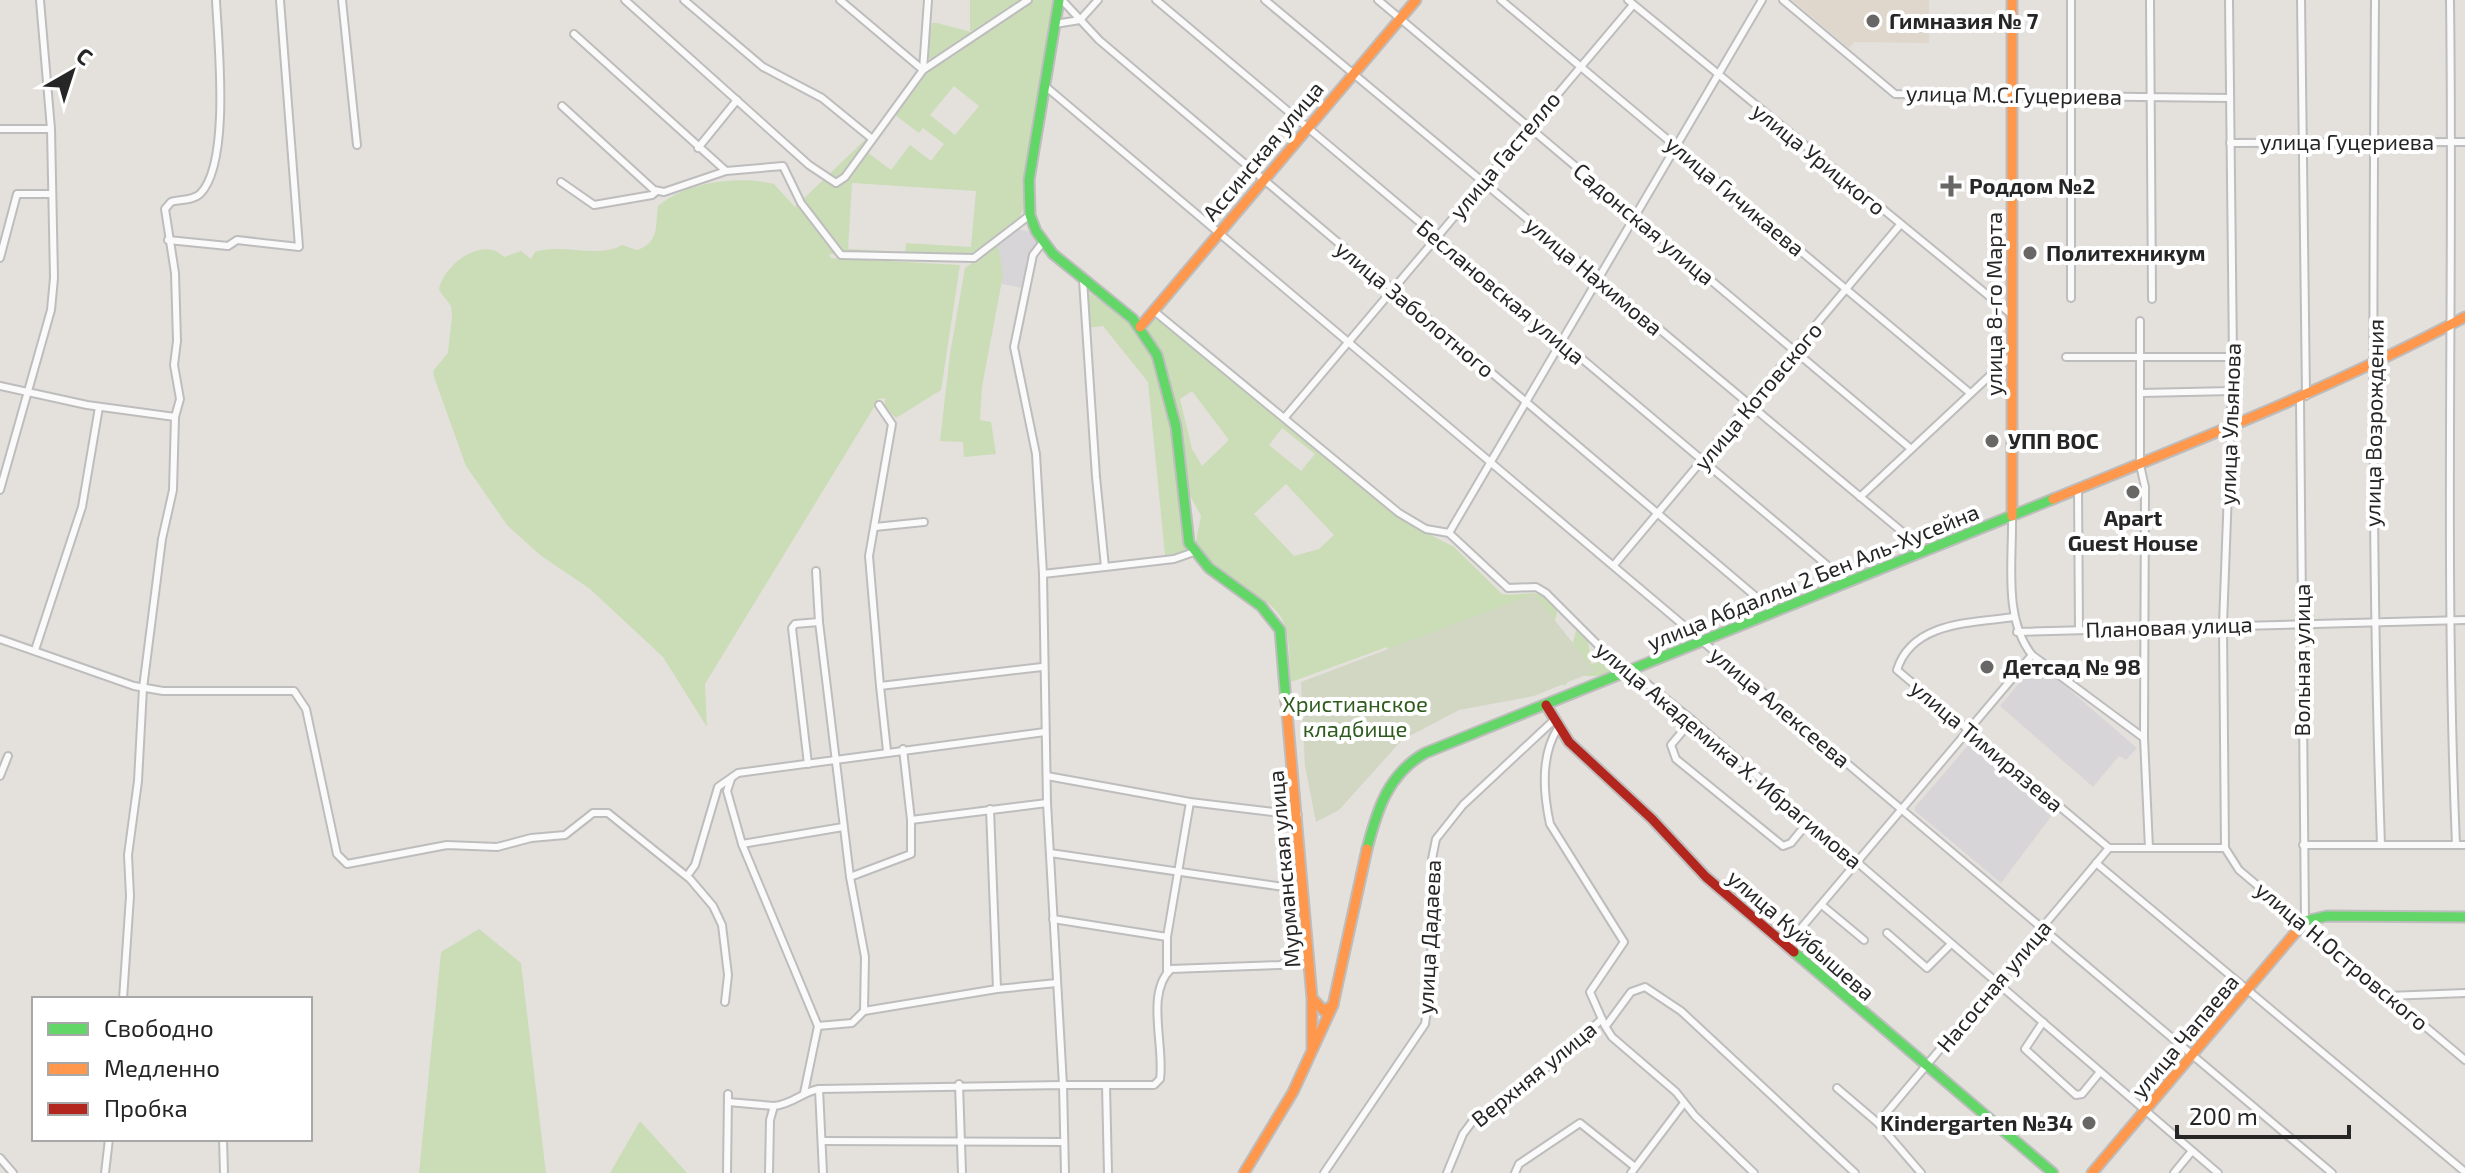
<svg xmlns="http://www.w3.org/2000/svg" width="2465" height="1173" font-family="'Exo 2',sans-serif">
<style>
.industrial{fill:#d8d5d8}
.education{fill:#dfd7cb}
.green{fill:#caddb7;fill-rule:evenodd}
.cemetery{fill:#d2d7c4}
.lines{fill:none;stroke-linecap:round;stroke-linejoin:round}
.street-casing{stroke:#bebdbd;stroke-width:10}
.fast-casing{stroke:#bebdbd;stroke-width:13}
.slow-casing{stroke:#bebdbd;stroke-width:13}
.jam-casing{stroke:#bebdbd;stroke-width:13}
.street{stroke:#fbfafa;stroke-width:6}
.fast{stroke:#63d668;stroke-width:9}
.slow{stroke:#ff974d;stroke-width:9}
.jam{stroke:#b3261e;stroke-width:9}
.poi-dot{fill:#686766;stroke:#fff;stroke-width:3}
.labels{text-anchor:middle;stroke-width:8;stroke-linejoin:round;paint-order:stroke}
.poi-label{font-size:22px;font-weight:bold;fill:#262626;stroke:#fff;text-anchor:start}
.street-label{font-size:22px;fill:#262626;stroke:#fff}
.park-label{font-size:22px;fill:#2f5b1e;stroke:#fff}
</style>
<rect width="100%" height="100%" fill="#e4e0dc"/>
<g class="industrial">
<polygon points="1017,229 1028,231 1039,242 1023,288 1002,284 998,245"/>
<polygon points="2037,662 2137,748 2126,760 2119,756 2093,787 2000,706"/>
<polygon points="1971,742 2053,814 2001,883 1915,811 1915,807"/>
</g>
<polygon class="education" points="1792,0 1929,0 1929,43 1854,42 1849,48"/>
<g class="green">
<polygon points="970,0 1025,0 984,29 970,31"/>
<path d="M1033 0H1052L1053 4 1027 166 1023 209 1018 222 973 255 946 258 829 254 831 258 960 265 941 390 896 418 885 407V398L879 399 705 684 707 727 663 657 590 589 540 555 507 525 466 466 434 377 433 371 448 353 452 315 451 306 439 290C442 267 482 234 504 257L521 251 531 259 535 252C562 243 599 259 622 245L637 250C660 242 655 226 658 206 686 182 739 175 774 184L795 207 871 134 884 126 930 68 949 59ZM954 86 979 106 955 135 930 115ZM895 115 919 133 923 128 944 144 931 161 910 145 891 170 867 152ZM852 183 976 191 971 247 906 243 905 252 848 249Z"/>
<polygon points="932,23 937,23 975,33 931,59 927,56"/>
<polygon points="998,245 1003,275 982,387 980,420 991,422 996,454 964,457 963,442 940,441 950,354 965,268"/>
<polygon points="1089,293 1134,324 1152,350 1173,427 1180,521 1186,549 1181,554 1165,555 1148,382 1103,326 1087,328 1086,295"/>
<path d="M1154 319 1163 322 1274 410 1400 519 1454 547 1502 594C1526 598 1541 582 1557 612L1554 625 1573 643 1576 630 1588 640 1591 664 1597 663 1601 651 1616 671C1602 680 1586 673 1570 677L1566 685H1555L1388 652 1387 647 1291 682C1289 662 1291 637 1282 619 1268 593 1216 580 1195 546L1201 516 1186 488 1172 390 1147 327ZM1192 391 1229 440 1202 466 1192 449 1180 399ZM1282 428 1315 454 1301 471 1269 445ZM1286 484 1334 535 1319 549 1294 556 1254 514Z"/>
<polygon points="479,929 521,963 546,1173 419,1173 441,952"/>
<polygon points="640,1121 687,1173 610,1173"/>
</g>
<polygon class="cemetery" points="1534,594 1595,671 1534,696 1459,710 1402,740 1339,810 1316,822 1305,766 1301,682"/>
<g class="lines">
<defs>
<g id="street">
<polyline points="342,0 357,145"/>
<polyline points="625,0 809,165 836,183 845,177 923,70 928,0"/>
<polyline points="684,0 763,67 822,98 871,138"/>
<polyline points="840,0 923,70 1028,0"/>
<polyline points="1062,0 1099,40 1774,612"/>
<polyline points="1156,0 1847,582"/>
<polyline points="1265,0 1924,550"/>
<polyline points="1378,0 1910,448"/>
<polyline points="1501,0 1970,393"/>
<polyline points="1628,0 2012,315"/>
<polyline points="1783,0 1895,94 2230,98"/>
<polyline points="2150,0 2152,299"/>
<polyline points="2229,0 2233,357 2223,625 2225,848 2239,870 2465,1060"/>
<polyline points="2301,0 2306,396"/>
<path d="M2375 0C2373 282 2371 563 2381 845"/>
<path d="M2450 0C2454 282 2444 563 2456 845"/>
<polyline points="1055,24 1080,20 1098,0"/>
<polyline points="574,34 726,171 783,166 801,203 841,255 974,258 1030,215"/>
<polyline points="1045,86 2332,1173"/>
<polyline points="562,106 654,190 664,192 726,171"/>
<polyline points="0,129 51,129"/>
<polyline points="2230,143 2465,142"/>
<polyline points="698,148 737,100"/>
<polyline points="561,182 594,205 652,195 657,191"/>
<polyline points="168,240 228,246 237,240 299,247 280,0"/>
<polyline points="1043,242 1033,255 1014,347 1036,454 1043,574 1105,567"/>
<polyline points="0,258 17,194 52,194"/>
<polyline points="1083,280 1096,477 1105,567 1174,559 1194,552"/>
<polyline points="2071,298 2071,0"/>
<polyline points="1154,311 1399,513 1426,529 1449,533 1508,588 1536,587 1546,593 1619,666 1630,670 1692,720 2218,1173"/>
<polyline points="2140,321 2140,465 2145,487 2144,738 2149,848"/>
<polyline points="2066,357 2233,357"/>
<polyline points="0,386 87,405 175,417"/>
<polyline points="2141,393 2232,391"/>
<polyline points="2300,399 2305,921"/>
<polyline points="879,405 892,424 869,556 880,686"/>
<polyline points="1286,416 1633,5"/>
<polyline points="0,490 51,310 54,278 51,129 40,0"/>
<polyline points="2078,490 2079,629"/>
<polyline points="1860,497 2012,355"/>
<path d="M2012 516C2013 561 2003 618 2032 655L2144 738"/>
<polyline points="875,527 924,522"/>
<polyline points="1449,533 1762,0"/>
<polyline points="1614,565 1899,226"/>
<polyline points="816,571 819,622"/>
<polyline points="1043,574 1047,803 1063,1085 1106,1085 1108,1173"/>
<path d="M2014 617C1973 623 1912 621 1897 670L2109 848"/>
<polyline points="2017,632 2465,620"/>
<polyline points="0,639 134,686 163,691 294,691 306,709 337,854 347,864 447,845 497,847 531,838 565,835 593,813 608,813 690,879 713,906 722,925 728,975 725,1002"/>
<polyline points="35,650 82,507 99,407"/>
<polyline points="1692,720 1671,745 1676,759 1783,846 1791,843 1809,821"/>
<path d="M1558 728C1540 756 1543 792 1550 824L1624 942 1590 992 1605 1026 1612 1037 1676 1092 1695 1116 1754 1173"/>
<polyline points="903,749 911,820"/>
<polyline points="887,751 880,686 1042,667"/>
<polyline points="808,764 792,628 795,624 819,622 850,877"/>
<polyline points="0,776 8,756"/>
<polyline points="1047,776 1190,802 1298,815"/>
<polyline points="731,779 727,791 742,844 818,1026 804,1093"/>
<polyline points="990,809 997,989 1057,983"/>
<polyline points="742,844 843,827"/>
<polyline points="2303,845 2465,845"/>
<polyline points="2109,848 2225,848"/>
<polyline points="1050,853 1304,890"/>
<polyline points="2096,863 2465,1172"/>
<polyline points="687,876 695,865 718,787 738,773 1045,732"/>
<polyline points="1823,906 1864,940"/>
<polyline points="1053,919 1167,937"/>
<polyline points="1887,933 1927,968 1951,944"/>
<polyline points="1786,946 2032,655"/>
<polyline points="1167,971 1167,937 1190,802"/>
<polyline points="2388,996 2465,993"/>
<path d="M123 999 130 896 128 855 138 781 143 688 162 539 173 490 175 417 180 399 174 365 177 341 175 273 165 209 171 202C181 199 192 201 200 194 231 163 218 43 216 0"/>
<polyline points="864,1011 997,989"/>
<polyline points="2043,1022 2025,1049 2076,1095 2082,1094 2100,1072"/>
<polyline points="818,1026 852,1023 864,1011 865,957 850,877 911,854 911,820 1047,803"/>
<polyline points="1606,1026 1631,992 1645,987 1681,1011 1855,1173"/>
<polyline points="959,1084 962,1173"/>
<path d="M1106 1085H1154L1160 1079C1165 1047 1145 993 1171 969L1280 965 1309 954"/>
<polyline points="1837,1088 1878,1123 1921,1173"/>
<polyline points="728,1102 774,1106"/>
<polyline points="1878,1123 2109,848"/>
<polyline points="223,1139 224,1173"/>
<polyline points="823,1141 1064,1142"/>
<polyline points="0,1158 13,1173"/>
<polyline points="105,1173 109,1139"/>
<polyline points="727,1173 728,1094"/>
<path d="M769 1173 770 1120 774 1106C793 1104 802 1092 819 1089"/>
<polyline points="823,1173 819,1089 1063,1085 1065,1173"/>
<polyline points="1324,1173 1425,1024 1431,982 1432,859 1436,839 1463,805 1554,720"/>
<polyline points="1447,1173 1463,1134 1472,1122 1549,1066 1602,1019"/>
<polyline points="1515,1173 1519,1164 1580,1123 1635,1167"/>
<polyline points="1631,1173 1684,1103"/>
<polyline points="2174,1173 2192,1151"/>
</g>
<g id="fast">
<polyline points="1059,0 1029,180 1030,215 1036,231 1053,254 1133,319 1157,355 1176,427 1189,543 1209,568 1261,606 1280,630 1286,701"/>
<path d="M1367 849C1377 810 1388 774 1425 753L2053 499"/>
<polyline points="2300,927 2305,921 2327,916 2465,917"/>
<polyline points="1794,952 2053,1173"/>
</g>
<g id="slow">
<polyline points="2012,0 2012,516"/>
<polyline points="1140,327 1416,0"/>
<path d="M2053 499C2193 442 2332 388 2465 317"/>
<polyline points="1286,701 1312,998 1324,1011 1333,1005"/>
<polyline points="1312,1002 1312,1047"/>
<polyline points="1244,1173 1293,1092 1333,1005 1367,849"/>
<polyline points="2092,1173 2300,927"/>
</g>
<polyline id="jam" points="1546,705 1569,742 1652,819 1706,877 1794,952"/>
</defs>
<use href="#street" class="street-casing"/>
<use href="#fast" class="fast-casing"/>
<use href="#slow" class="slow-casing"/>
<use href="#jam" class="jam-casing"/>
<use href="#street" class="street"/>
<use href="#fast" class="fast"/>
<use href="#slow" class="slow"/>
<use href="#jam" class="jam"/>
</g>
<g class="poi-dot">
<circle cx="1873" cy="21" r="8"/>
<path d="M1947 174h8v8h8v8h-8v8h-8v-8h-8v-8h8z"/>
<circle cx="2030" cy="253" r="8"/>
<circle cx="1992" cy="441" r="8"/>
<circle cx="2133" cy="492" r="8"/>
<circle cx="1987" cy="667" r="8"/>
<circle cx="2089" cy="1123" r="8"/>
</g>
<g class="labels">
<g class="poi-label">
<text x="1889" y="29">Гимназия № 7</text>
<text x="1969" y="194">Роддом №2</text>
<text x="2046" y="261">Политехникум</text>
<text x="2008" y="449">УПП ВОС</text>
<text x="2133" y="526" text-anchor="middle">Apart<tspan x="2133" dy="25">Guest House</tspan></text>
<text x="2003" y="675">Детсад № 98</text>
<text x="2073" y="1131" text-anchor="end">Kindergarten №34</text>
</g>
<g class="street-label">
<text transform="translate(2014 95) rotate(1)" y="8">улица М.С.Гуцериева</text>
<text x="2347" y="150">улица Гуцериева</text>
<text transform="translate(1263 151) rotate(-50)" y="8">Ассинская улица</text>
<text transform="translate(1505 155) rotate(-50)" y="8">улица Гастелло</text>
<text transform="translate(1819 159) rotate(39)" y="8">улица Урицкого</text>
<text transform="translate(1735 196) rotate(40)" y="8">улица Гичикаева</text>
<text transform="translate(1644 224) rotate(40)" y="8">Садонская улица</text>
<text transform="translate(1594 276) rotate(40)" y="8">улица Нахимова</text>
<text transform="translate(1501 292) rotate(40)" y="8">Беслановская улица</text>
<text transform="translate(1994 304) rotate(-90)" y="8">улица 8-го Марта</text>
<text transform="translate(1415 309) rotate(40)" y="8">улица Заболотного</text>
<text transform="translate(1758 396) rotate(-50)" y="8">улица Котовского</text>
<text transform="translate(2374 423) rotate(-89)" y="8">улица Возрождения</text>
<text transform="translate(2230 424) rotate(-88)" y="8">улица Ульянова</text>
<text transform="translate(1813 577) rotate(-22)" y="8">улица Абдаллы 2 Бен Аль-Хусейна</text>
<text transform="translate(2169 627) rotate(-2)" y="8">Плановая улица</text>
<text transform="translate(2302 660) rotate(-90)" y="8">Вольная улица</text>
<text transform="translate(1780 707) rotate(40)" y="8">улица Алексеева</text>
<text transform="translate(1987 746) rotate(40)" y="8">улица Тимирязева</text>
<text transform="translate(1729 755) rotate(40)" y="8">улица Академика Х. Ибрагимова</text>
<text transform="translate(1284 869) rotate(-95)" y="8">Мурманская улица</text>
<text transform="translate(1801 935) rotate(41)" y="8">улица Куйбышева</text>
<text transform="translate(1429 937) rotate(-87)" y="8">улица Дадаева</text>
<text transform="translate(2342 956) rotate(40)" y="8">улица Н.Островского</text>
<text transform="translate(1994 986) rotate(-50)" y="8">Насосная улица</text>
<text transform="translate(2185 1036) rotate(-50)" y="8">улица Чапаева</text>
<text transform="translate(1534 1074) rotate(-39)" y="8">Верхняя улица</text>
</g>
<g class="park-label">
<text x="1355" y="712">Христианское<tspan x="1355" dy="25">кладбище</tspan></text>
</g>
</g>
<rect x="32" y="997" width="280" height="144" fill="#ffffff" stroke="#a8a8a8" stroke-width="2"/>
<rect x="48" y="1023" width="40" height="12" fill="#63d668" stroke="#a8a8a8" stroke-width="2"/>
<text x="104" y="1037" font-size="24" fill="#262626">Свободно</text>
<rect x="48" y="1063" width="40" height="12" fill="#ff974d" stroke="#a8a8a8" stroke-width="2"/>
<text x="104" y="1077" font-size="24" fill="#262626">Медленно</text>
<rect x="48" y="1103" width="40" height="12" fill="#b3261e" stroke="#a8a8a8" stroke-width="2"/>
<text x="104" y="1117" font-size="24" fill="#262626">Пробка</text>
<g transform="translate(72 72) rotate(39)" stroke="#ffffff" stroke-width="6" paint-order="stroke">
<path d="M0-6L14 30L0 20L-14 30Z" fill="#262626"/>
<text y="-12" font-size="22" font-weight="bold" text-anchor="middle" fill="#262626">С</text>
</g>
<path d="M2177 1125v12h172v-12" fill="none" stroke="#262626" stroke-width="4"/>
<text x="2189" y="1125" font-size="24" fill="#262626" stroke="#ffffff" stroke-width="6" paint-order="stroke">200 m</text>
</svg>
